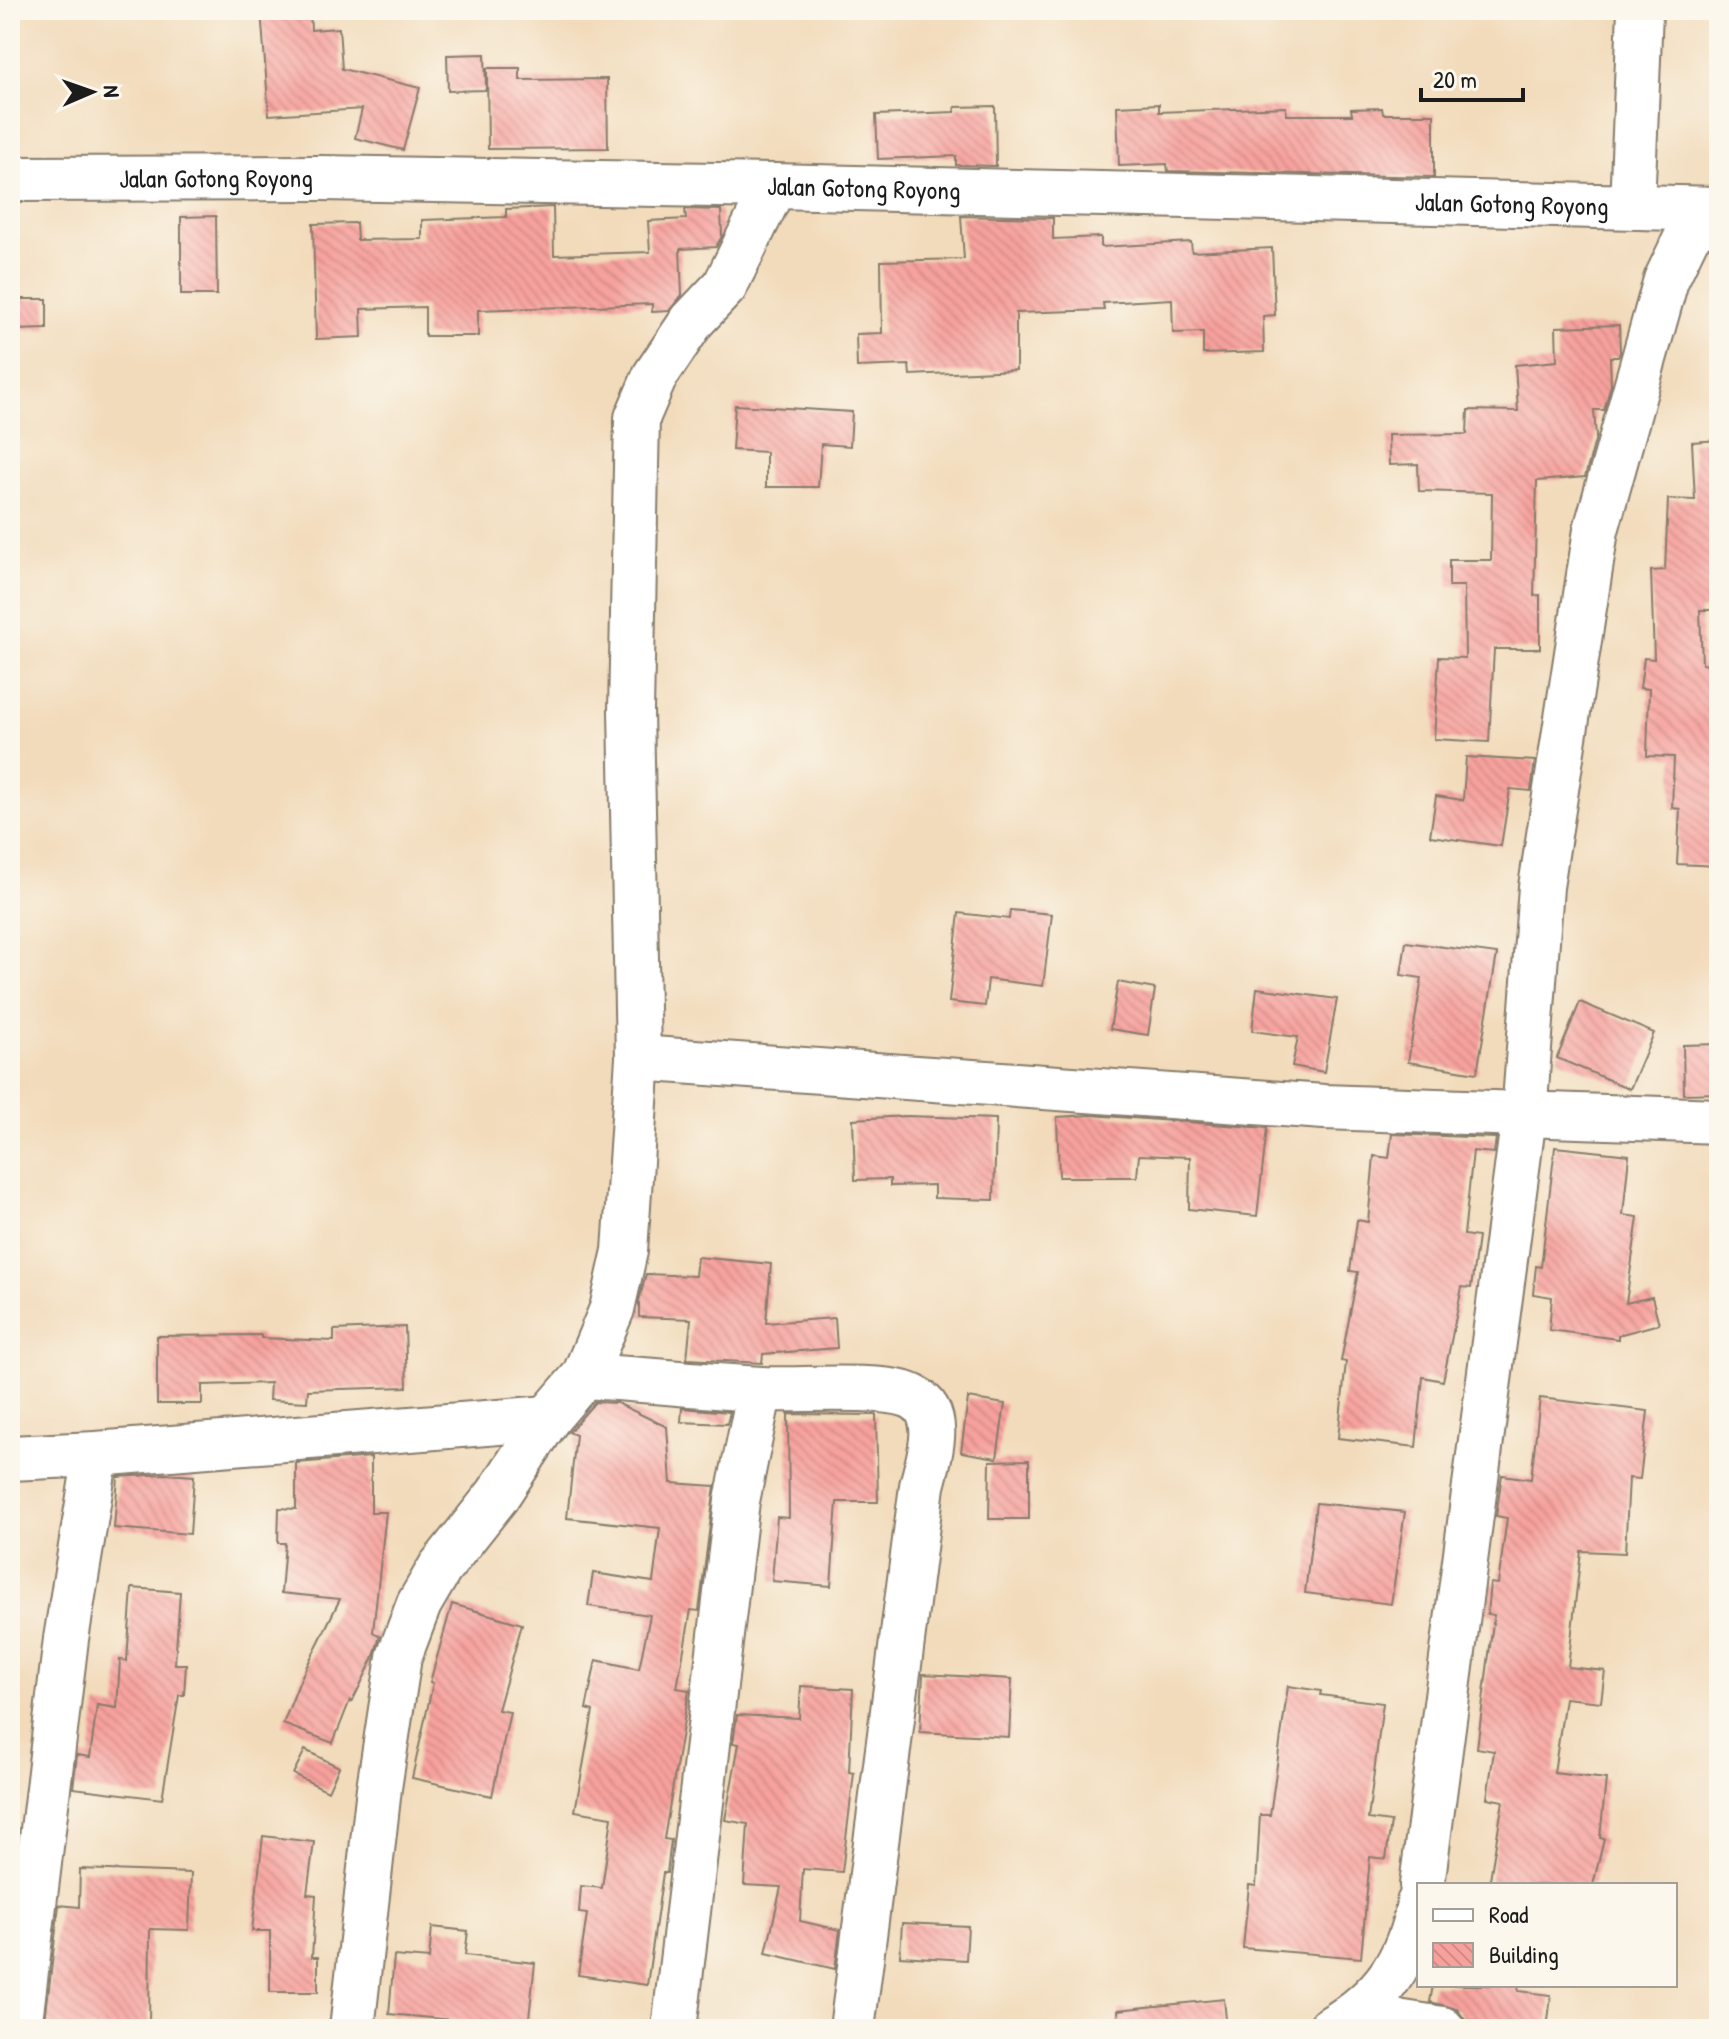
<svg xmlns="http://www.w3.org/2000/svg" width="1729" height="2039" font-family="'Patrick Hand',sans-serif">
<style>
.building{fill:url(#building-back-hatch)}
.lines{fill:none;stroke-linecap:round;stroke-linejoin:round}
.minor-casing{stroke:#877c6c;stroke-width:48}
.minor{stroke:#fff;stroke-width:44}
.labels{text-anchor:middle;stroke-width:7;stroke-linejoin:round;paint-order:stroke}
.street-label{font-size:26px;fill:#1c1c1c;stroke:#fbf7ec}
</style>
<defs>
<pattern id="building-back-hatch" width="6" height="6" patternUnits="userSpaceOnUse" patternTransform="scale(2)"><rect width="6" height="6" fill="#f7a19d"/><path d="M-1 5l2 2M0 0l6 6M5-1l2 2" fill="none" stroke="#d38a87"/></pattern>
</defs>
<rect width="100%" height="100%" fill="#fbf7ec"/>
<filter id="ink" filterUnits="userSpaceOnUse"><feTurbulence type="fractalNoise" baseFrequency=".0125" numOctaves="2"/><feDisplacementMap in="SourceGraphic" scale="16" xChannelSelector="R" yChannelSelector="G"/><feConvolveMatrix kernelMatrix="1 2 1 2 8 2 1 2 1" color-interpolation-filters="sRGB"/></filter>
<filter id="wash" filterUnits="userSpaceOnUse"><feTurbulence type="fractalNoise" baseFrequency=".006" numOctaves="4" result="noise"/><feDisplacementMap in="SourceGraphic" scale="32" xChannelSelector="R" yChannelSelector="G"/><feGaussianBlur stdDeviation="1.8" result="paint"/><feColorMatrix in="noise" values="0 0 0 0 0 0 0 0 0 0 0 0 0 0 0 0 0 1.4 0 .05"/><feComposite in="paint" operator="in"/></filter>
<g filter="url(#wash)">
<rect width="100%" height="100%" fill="#f2dbbb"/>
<g id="blocks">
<g class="building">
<polygon points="261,10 310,10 311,30 339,28 342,69 420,88 403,150 355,138 362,109 269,115"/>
<polygon points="485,54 486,90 448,91 447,55"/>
<polygon points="487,68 520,68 520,80 607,79 608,148 488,149"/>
<polygon points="1159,104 1159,112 1286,107 1286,115 1352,115 1351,109 1382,108 1383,114 1434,114 1434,177 1168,171 1167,164 1119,166 1117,106"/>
<polygon points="995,106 996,166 956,165 956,156 878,159 876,115 955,112 955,107"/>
<polygon points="553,207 554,255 650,252 648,221 686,219 685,209 721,210 722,236 716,247 680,249 682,295 669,311 652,312 652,304 478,310 478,336 425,336 425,307 361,309 362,337 316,339 313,224 356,223 357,240 422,239 422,220 506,217 506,209"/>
<polygon points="216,216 217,295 181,295 181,217"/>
<polygon points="961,216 1053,218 1053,239 1101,237 1101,247 1191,242 1192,252 1272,248 1275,315 1263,316 1264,352 1203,354 1203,332 1173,333 1172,299 1103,303 1104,310 1016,313 1016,370 910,375 909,365 857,367 856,334 882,333 881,261 964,259"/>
<polygon points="12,299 47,299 47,329 13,330"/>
<polygon points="1619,325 1620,352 1618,357 1610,357 1611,385 1604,410 1594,410 1596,437 1585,477 1537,481 1534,596 1540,595 1540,649 1494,649 1489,742 1434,739 1439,657 1465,658 1464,586 1449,586 1449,560 1491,560 1492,493 1419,491 1418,464 1389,465 1388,435 1467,434 1468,410 1518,411 1515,365 1557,361 1556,327"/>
<polygon points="735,405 852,412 850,446 821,444 818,487 766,487 766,452 732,450"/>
<polygon points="1719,440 1719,610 1700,610 1702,664 1713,666 1707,723 1719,724 1719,866 1677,864 1680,809 1672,808 1674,757 1647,756 1649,689 1640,688 1644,658 1654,659 1651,571 1665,570 1668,499 1695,500 1692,442"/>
<polygon points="1466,757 1535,761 1531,791 1510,789 1501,846 1430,836 1436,796 1463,800"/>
<polygon points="1010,910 1052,914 1043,986 988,979 985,1006 949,1002 959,913 1009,919"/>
<polygon points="1406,942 1497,954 1477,1073 1408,1062 1422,978 1401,975"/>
<polygon points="1118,982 1155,989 1148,1035 1110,1029"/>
<polygon points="1257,988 1337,999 1324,1072 1292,1066 1298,1037 1252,1031"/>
<polygon points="1580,1002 1654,1033 1630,1089 1557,1058"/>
<polygon points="1719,1044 1719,1093 1684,1094 1683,1045"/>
<polygon points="1091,1115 1267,1128 1257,1216 1189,1209 1190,1157 1139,1155 1137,1177 1059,1177 1057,1117"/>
<polygon points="907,1116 996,1119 994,1200 934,1198 934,1185 890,1186 890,1179 855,1180 853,1119"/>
<polygon points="1392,1134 1496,1138 1494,1153 1473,1151 1464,1235 1478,1237 1471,1288 1462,1287 1443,1381 1423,1377 1416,1447 1338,1438 1346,1362 1341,1361 1358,1272 1350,1271 1357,1220 1368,1222 1374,1156 1389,1158"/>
<polygon points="1555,1147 1629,1155 1623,1215 1638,1217 1626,1303 1652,1297 1659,1324 1618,1335 1618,1339 1549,1330 1552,1297 1533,1294 1536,1266 1541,1267"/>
<polygon points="697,1257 771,1264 766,1323 835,1318 837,1348 763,1354 762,1363 687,1359 691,1319 639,1317 639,1301 646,1274 695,1276"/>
<polygon points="405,1327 407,1387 308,1390 307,1402 269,1400 270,1383 202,1385 202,1404 157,1404 157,1336 261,1335 261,1338 334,1341 334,1330"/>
<polygon points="968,1398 1005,1404 997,1458 961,1452"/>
<polygon points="1540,1398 1648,1411 1640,1479 1629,1478 1625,1553 1581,1551 1568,1667 1605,1671 1601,1702 1565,1698 1554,1773 1606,1779 1600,1838 1604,1839 1593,1885 1489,1885 1503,1801 1487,1798 1494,1751 1477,1748 1494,1615 1487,1614 1490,1583 1498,1584 1507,1518 1496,1516 1502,1475 1531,1479"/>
<polygon points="595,1402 617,1403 667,1427 671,1483 715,1486 699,1611 691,1610 677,1688 689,1690 664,1839 671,1840 667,1873 663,1873 647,1985 578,1975 587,1914 579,1913 581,1886 602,1888 612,1817 575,1811 593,1711 586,1709 596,1660 639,1669 650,1615 588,1606 593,1573 653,1582 660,1528 567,1518 576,1435 569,1432"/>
<polygon points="682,1408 730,1412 727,1424 681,1422"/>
<polygon points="788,1414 876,1415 878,1502 837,1502 831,1586 772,1581 777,1517 789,1518"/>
<polygon points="371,1457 371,1512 386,1512 373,1632 380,1636 373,1659 352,1702 350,1700 333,1743 283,1724 301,1678 340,1599 281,1593 285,1543 278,1543 279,1508 296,1509 296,1463"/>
<polygon points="1029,1460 1029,1519 989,1519 990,1461"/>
<polygon points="165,1474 194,1476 190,1534 114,1528 118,1477"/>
<polygon points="1316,1503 1405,1512 1391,1604 1305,1593"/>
<polygon points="132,1588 180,1592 175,1664 186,1664 184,1695 179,1695 162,1799 73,1788 77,1755 90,1757 97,1705 117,1708 120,1660 127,1661"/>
<polygon points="452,1604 522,1624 498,1710 510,1712 492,1796 412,1778 433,1683 430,1682"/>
<polygon points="923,1674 1012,1679 1009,1737 920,1732"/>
<polygon points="801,1686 853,1689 849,1772 854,1773 842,1872 803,1869 800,1921 840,1930 835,1969 766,1953 781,1887 744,1885 748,1824 725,1820 739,1744 733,1743 737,1715 799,1718"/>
<polygon points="1288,1686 1321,1691 1320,1695 1383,1703 1368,1819 1391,1822 1386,1859 1370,1857 1361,1958 1243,1948 1249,1885 1256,1886 1260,1815 1270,1815"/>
<polygon points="305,1750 339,1767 328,1791 293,1774"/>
<polygon points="263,1836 314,1842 307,1894 316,1895 312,1957 318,1957 318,1992 270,1992 270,1931 252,1931"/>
<polygon points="80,1869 191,1873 189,1930 150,1929 149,2029 44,2029 59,1905 79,1907"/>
<polygon points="902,1923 968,1926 966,1960 900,1956"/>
<polygon points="432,1927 468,1931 465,1955 535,1963 528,2027 389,2014 394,1956 429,1959"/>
<polygon points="1433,1985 1519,1985 1518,1991 1551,1995 1547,2029 1517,2029 1465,2020 1457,2009 1430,2002"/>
<polygon points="1224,1999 1227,2029 1119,2029 1118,2010"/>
</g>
</g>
</g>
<g filter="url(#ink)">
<use href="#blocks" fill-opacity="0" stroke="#877c6c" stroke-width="2"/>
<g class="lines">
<defs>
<g id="minor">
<path id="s1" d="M10 179 321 178 774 186 1719 209"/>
<polyline points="1632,206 1640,10"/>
<polyline points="638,1058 1324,1107 1719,1121"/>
<path d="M584 1376C643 1379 702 1386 761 1389 795 1391 887 1383 913 1397 946 1414 928 1460 922 1486L852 2029"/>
<polyline points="10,1458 96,1454 548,1418"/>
<polyline points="1422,1885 1524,1116 1541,887 1596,530 1666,280 1689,232 1719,214"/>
<polyline points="1362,2010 1384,2020 1442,2029"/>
<polyline points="19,2029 66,1639 96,1454"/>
<polyline points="352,2029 379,1788 399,1657 419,1604 440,1568 497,1496 548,1418 584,1376 612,1309 625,1251 638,1058 631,711 637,418 655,376 692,321 725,286 774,186"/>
<polyline points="674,2029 737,1501 760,1389"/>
<path d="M1330 2029C1381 1999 1408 1963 1419 1903"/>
</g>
</defs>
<use href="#minor" class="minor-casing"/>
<use href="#minor" class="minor"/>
</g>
</g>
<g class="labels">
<g class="street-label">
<text dy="9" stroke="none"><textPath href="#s1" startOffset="206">Jalan Gotong Royong</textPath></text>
<text dy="9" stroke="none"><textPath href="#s1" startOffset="854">Jalan Gotong Royong</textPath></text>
<text dy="9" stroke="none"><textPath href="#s1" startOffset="1502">Jalan Gotong Royong</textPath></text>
</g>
</g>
<rect width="1729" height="2039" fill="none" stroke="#fbf7ec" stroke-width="40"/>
<rect x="1417" y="1883" width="260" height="104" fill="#fbf7ec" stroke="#a29f99" stroke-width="2"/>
<rect x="1433" y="1909" width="40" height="12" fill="#ffffff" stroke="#a29f99" stroke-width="2"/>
<text x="1489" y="1923" font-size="24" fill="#1c1c1c">Road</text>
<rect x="1433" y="1943" width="40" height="24" fill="url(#building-back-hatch)" stroke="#a29f99" stroke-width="2"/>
<text x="1489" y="1963" font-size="24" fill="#1c1c1c">Building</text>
<g transform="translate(92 92) rotate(88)" stroke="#fbf7ec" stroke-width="6" paint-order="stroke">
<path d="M0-6L14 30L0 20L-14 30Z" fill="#1c1c1c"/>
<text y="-12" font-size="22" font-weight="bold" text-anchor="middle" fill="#1c1c1c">N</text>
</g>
<path d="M1421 88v12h102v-12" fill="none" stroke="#1c1c1c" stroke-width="4"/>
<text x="1433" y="88" font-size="24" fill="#1c1c1c" stroke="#fbf7ec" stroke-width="6" paint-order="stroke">20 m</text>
</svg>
